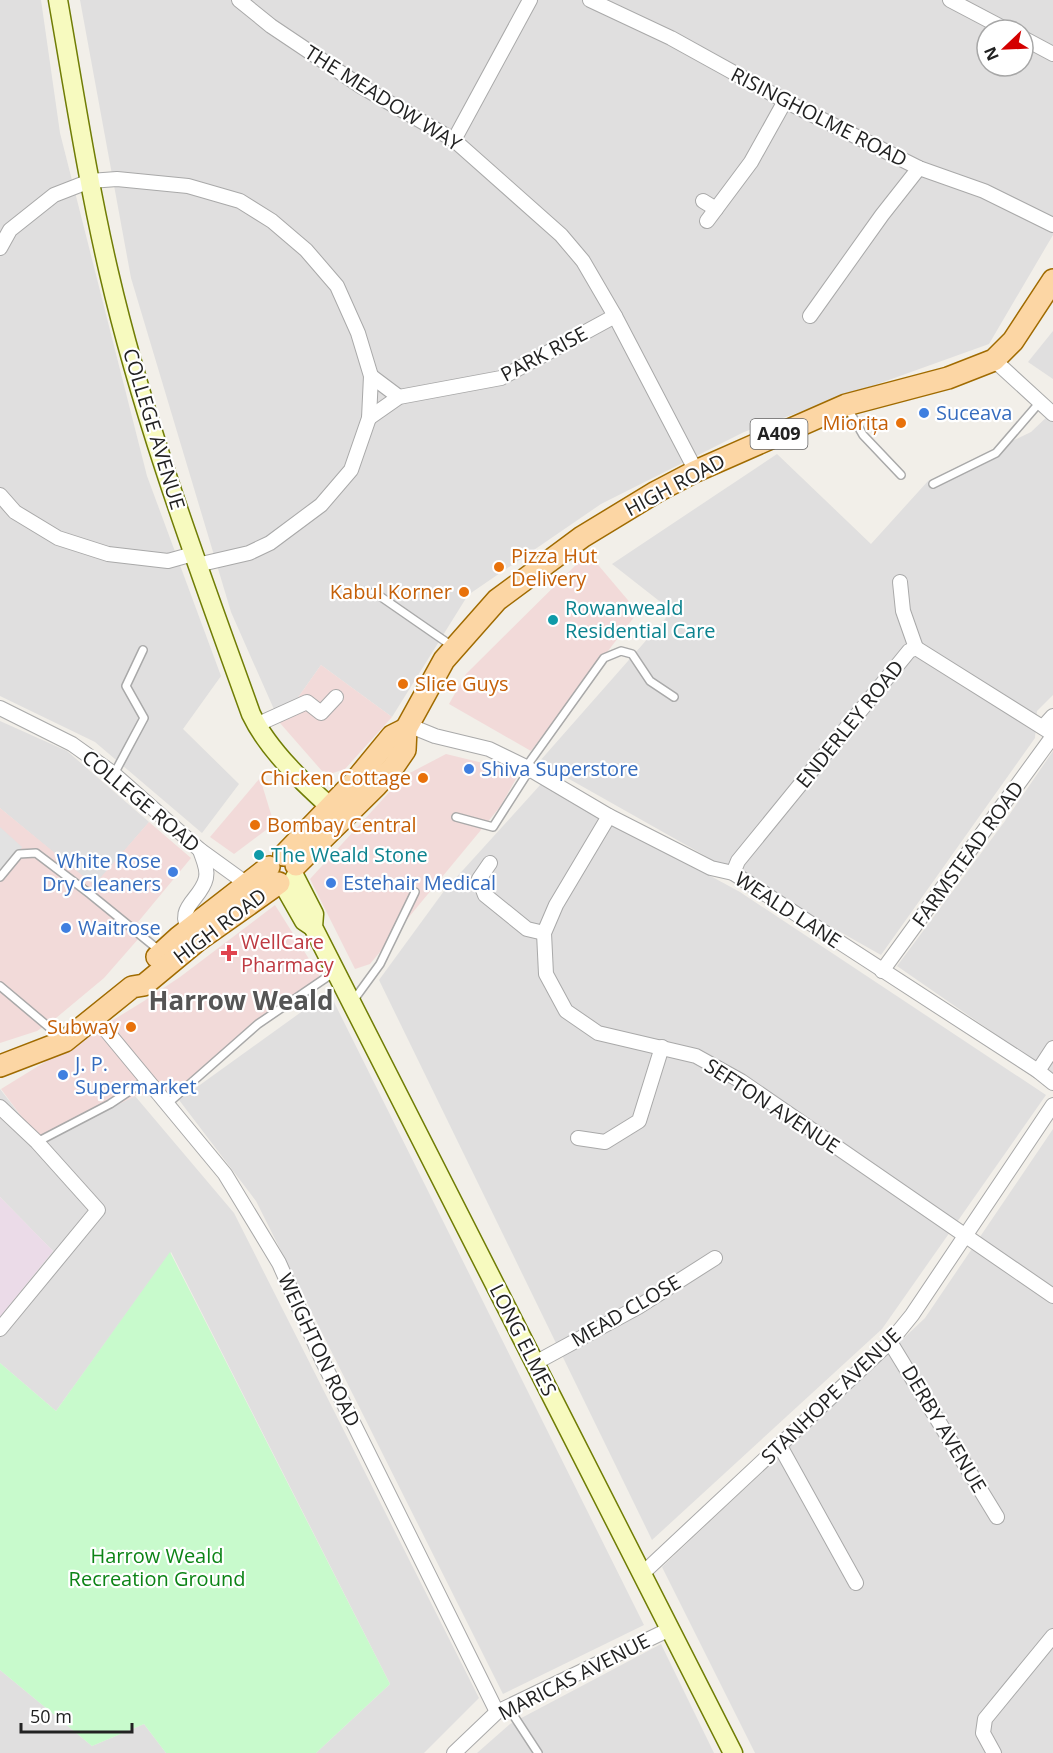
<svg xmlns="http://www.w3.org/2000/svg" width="1053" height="1753" font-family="'Open Sans',sans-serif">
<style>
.residential{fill:#e0dfdf;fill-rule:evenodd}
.commercial{fill:#f2dad9}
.industrial{fill:#ebdbe8}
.park{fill:#c8facc}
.parking{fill:#e2e2e2}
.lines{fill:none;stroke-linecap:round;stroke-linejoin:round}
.lane-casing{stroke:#a9a9a9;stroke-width:10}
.street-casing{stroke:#a9a9a9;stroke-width:16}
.secondary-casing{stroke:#707d05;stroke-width:21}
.primary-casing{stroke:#a06b00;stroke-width:24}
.lane{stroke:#fff;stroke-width:7}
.street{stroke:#fff;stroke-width:14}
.secondary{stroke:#f7fabf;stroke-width:18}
.primary{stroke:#fcd6a4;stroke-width:21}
.shop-dot{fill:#3f7fe0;stroke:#fff;stroke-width:2}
.food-dot{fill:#e8710a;stroke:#fff;stroke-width:2}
.culture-dot{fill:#0f9aa8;stroke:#fff;stroke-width:2}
.health-dot{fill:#e0444e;stroke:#fff;stroke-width:2}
.labels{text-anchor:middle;stroke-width:4.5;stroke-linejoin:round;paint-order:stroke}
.shield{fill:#fff;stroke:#646464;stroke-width:1.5}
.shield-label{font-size:18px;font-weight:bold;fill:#222}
.street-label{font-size:20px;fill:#222;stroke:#fff}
.shop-label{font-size:20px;fill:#366cbe;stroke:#fff;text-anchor:start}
.food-label{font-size:20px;fill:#c56008;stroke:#fff;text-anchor:end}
.culture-label{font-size:20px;fill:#0d838f;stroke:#fff;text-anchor:start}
.health-label{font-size:20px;fill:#be3a42;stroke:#fff;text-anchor:start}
.park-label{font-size:20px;fill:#0c8416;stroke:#fff}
.district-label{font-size:26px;font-weight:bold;fill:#555;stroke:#fff}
</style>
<rect width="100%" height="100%" fill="#f2efe9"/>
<g class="residential">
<polygon points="0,0 41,0 60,133 147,476 221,676 183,729 239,784 202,833 95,742 0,696"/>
<path d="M80 0H1053V235L989 344 744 432 601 504 468 595 392 717 321 665 280 723 231 612 131 278ZM987 30H1023V66H987Z"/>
<polygon points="1053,331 1053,379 1028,362"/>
<polygon points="1053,411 1053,695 1037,711 1035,738 881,955 539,762 672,611 612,564 777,454 871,544 928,481 1031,432"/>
<polygon points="0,721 67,751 149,822 94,886 0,808"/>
<polygon points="1053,751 1053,1074 897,966 1005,821"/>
<polygon points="541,784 740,892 1046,1095 882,1329 652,1540 379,980 444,891"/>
<polygon points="329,992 644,1625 503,1694 256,1201 179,1100"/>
<polygon points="0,1089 41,1142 135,1096 234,1213 479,1698 424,1753 316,1753 390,1684 171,1252 56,1411 0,1363 0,1317 53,1251 0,1197"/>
<polygon points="1053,1129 1053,1753 755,1753 662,1567 925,1318"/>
<polygon points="661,1644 714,1753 477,1753 510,1724"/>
<polygon points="0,1670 92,1746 144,1724 166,1753 0,1753"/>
</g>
<g class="commercial">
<polygon points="588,553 638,612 531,751 449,704 466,674"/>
<polygon points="321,665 392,717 345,769 333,773 322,771 280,723"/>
<polygon points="446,754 520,772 500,807 370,964 355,969 310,879 404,776"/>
<polygon points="260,778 274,824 234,854 210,837"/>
<polygon points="0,808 94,885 149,822 191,858 138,922 146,930 104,978 56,1018 37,1031 0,1043"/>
<polygon points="275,905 321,978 178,1089 135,1096 41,1143 1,1089 144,1001 180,977"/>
</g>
<polygon class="industrial" points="0,1197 53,1251 0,1317"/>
<polygon class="park" points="170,1252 390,1684 316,1753 166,1753 144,1724 92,1746 0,1670 0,1363 56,1411"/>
<polygon class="parking" points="0,827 22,847 0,874"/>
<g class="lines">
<defs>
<g id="lane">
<polyline points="847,407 863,435 901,475"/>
<polyline points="933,484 996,453 1040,402"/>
<polyline points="374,592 452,646"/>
<polyline points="526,767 604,658 621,651 632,654 650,681 674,697"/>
<polyline points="114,774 144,718 126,686 143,650"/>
<polyline points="456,817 493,827 530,769"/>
<polyline points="0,877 19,854 36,853 90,894 160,951"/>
<polyline points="0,986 63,1039"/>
<polyline points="353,1001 380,964 415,892"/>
<polyline points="166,1105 258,1024 333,973"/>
<polyline points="37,1142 110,1104 146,1080"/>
<polyline points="508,1707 538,1753"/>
</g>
<g id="street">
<polyline points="239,0 271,26 362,87 454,140 561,235 583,261 615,316 696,471"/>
<polyline points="590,0 671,38 785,101 919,168 984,191 1053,225"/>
<polyline points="950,0 1007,30"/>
<polyline points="1023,38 1053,54"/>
<polyline points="454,140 530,0"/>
<polyline points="703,201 716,209"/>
<polyline points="707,221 751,162 785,101"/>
<polyline points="0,248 10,230 54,195 90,181 117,179 188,186 240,201 272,221 306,250 337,286 358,333 371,376 369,418 351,470 321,505 270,543 249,553 197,565"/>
<polyline points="810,316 882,215 919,168"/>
<polyline points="994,360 1053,414"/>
<polyline points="371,376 399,397"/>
<polyline points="369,418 399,397 501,378 615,316"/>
<polyline points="0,495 15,512 58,538 108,554 168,561 193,554"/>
<polyline points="900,582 903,611 916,648"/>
<polyline points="0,708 72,744 114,774 200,850 247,884"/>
<polyline points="256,725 307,702 321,713 336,697"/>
<polyline points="408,725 435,736 489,749 526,767 609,816 711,868 733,873 1038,1071 1053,1083"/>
<polyline points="1043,727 1053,716"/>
<polyline points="609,816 556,905 544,933 546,974 566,1011 598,1033 696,1056 741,1081 1053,1296"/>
<polyline points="490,863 479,879 485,895 527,929 544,933"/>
<polyline points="733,873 738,861 909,651 916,648 1053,734"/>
<path d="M192 935C172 907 201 901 206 878 208 868 203 860 200 850"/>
<polyline points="882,971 1053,736"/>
<polyline points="95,1017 225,1174 279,1263 323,1362 497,1712"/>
<polyline points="1038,1071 1053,1048"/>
<polyline points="0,1107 37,1142 98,1210 0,1329"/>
<polyline points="578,1138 605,1142 639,1121 662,1047"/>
<polyline points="890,1342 997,1517"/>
<polyline points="535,1363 638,1307 715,1258"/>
<polyline points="780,1446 856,1583"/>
<polyline points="642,1574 890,1342 912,1315 1053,1105"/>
<polyline points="454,1753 497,1712 670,1629"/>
<polyline points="994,1753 983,1733 985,1719 1053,1636"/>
</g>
<g id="secondary">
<path d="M58 0C74 91 88 183 109 273 144 424 199 569 251 714 269 752 308 787 339 815"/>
<polyline points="295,877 314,914 313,927 733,1753"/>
<polyline points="283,884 304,921 313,927"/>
</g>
<g id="primary">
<polyline points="284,855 355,781 392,736 406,729"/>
<polyline points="296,865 376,786 394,766 405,750 406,729 444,660 497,600 582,537 656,492 696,471 846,405 948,378 994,360 1013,341 1053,280"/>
<polyline points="157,957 179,937 269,867"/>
<polyline points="0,1066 65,1041 132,987 144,985 197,941 279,883"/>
</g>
</defs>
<use href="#lane" class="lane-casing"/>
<use href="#street" class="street-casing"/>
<use href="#secondary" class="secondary-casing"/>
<use href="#primary" class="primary-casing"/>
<use href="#lane" class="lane"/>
<use href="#street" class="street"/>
<use href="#secondary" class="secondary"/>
<use href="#primary" class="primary"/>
</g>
<g class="shop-dot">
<circle cx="924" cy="413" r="6"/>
<circle cx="469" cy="769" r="6"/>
<circle cx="173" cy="872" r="6"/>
<circle cx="331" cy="883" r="6"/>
<circle cx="66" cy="928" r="6"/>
<circle cx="63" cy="1075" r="6"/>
</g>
<g class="food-dot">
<circle cx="901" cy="423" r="6"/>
<circle cx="499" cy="567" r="6"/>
<circle cx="464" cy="592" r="6"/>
<circle cx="403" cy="684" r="6"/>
<circle cx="423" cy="778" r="6"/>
<circle cx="255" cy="825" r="6"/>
<circle cx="131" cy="1027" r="6"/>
</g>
<g class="culture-dot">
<circle cx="553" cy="620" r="6"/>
<circle cx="259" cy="855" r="6"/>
</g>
<path class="health-dot" d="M226 944h6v6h6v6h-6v6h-6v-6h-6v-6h6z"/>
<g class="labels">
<rect class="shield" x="750.5" y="419" width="57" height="30" rx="4.5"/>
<g class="shield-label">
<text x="779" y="440">A409</text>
</g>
<g class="street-label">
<text transform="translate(383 98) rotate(32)" y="7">THE MEADOW WAY</text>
<text transform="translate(819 117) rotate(27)" y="7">RISINGHOLME ROAD</text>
<text transform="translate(544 354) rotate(-28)" y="7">PARK RISE</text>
<text transform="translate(154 429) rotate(73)" y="7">COLLEGE AVENUE</text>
<text transform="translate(675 485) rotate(-28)" y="7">HIGH ROAD</text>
<text transform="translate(850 724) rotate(-51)" y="7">ENDERLEY ROAD</text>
<text transform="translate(141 801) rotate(40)" y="7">COLLEGE ROAD</text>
<text transform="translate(968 854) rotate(-54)" y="7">FARMSTEAD ROAD</text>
<text transform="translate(788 910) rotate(33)" y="7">WEALD LANE</text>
<text transform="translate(220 926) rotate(-37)" y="7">HIGH ROAD</text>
<text transform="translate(772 1106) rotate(33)" y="7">SEFTON AVENUE</text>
<text transform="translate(626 1311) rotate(-30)" y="7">MEAD CLOSE</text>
<text transform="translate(523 1340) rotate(63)" y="7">LONG ELMES</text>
<text transform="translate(319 1350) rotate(65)" y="7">WEIGHTON ROAD</text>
<text transform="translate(831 1396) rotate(-44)" y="7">STANHOPE AVENUE</text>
<text transform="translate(944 1429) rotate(59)" y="7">DERBY AVENUE</text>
<text transform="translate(574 1677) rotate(-27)" y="7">MARICAS AVENUE</text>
</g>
<g class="shop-label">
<text x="936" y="420">Suceava</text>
<text x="481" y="776">Shiva Superstore</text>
<text x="161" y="868" text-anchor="end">White Rose<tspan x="161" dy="23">Dry Cleaners</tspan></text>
<text x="343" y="890">Estehair Medical</text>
<text x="78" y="935">Waitrose</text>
<text x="75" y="1071">J. P.<tspan x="75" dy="23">Supermarket</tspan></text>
</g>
<g class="food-label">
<text x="889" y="430">Miorița</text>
<text x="511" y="563" text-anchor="start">Pizza Hut<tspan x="511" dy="23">Delivery</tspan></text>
<text x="452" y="599">Kabul Korner</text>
<text x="415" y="691" text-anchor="start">Slice Guys</text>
<text x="411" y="785">Chicken Cottage</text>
<text x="267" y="832" text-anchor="start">Bombay Central</text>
<text x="119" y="1034">Subway</text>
</g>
<g class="culture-label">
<text x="565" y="615">Rowanweald<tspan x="565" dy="23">Residential Care</tspan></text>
<text x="271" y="862">The Weald Stone</text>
</g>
<g class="health-label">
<text x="241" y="949">WellCare<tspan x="241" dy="23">Pharmacy</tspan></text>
</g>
<g class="park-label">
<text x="157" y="1563">Harrow Weald<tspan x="157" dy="23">Recreation Ground</tspan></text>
</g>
<g class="district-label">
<text x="241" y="1010">Harrow Weald</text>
</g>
</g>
<g transform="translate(1005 48) rotate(247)"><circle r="28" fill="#ffffff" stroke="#a7a7a7" stroke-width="1.5"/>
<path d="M0-4.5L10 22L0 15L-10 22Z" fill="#d40000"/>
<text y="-9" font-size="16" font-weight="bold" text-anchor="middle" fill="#222222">N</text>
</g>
<path d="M21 1723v9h111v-9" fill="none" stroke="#222222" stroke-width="3"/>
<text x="30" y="1723" font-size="18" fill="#222222" stroke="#ffffff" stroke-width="4.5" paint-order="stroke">50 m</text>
</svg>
